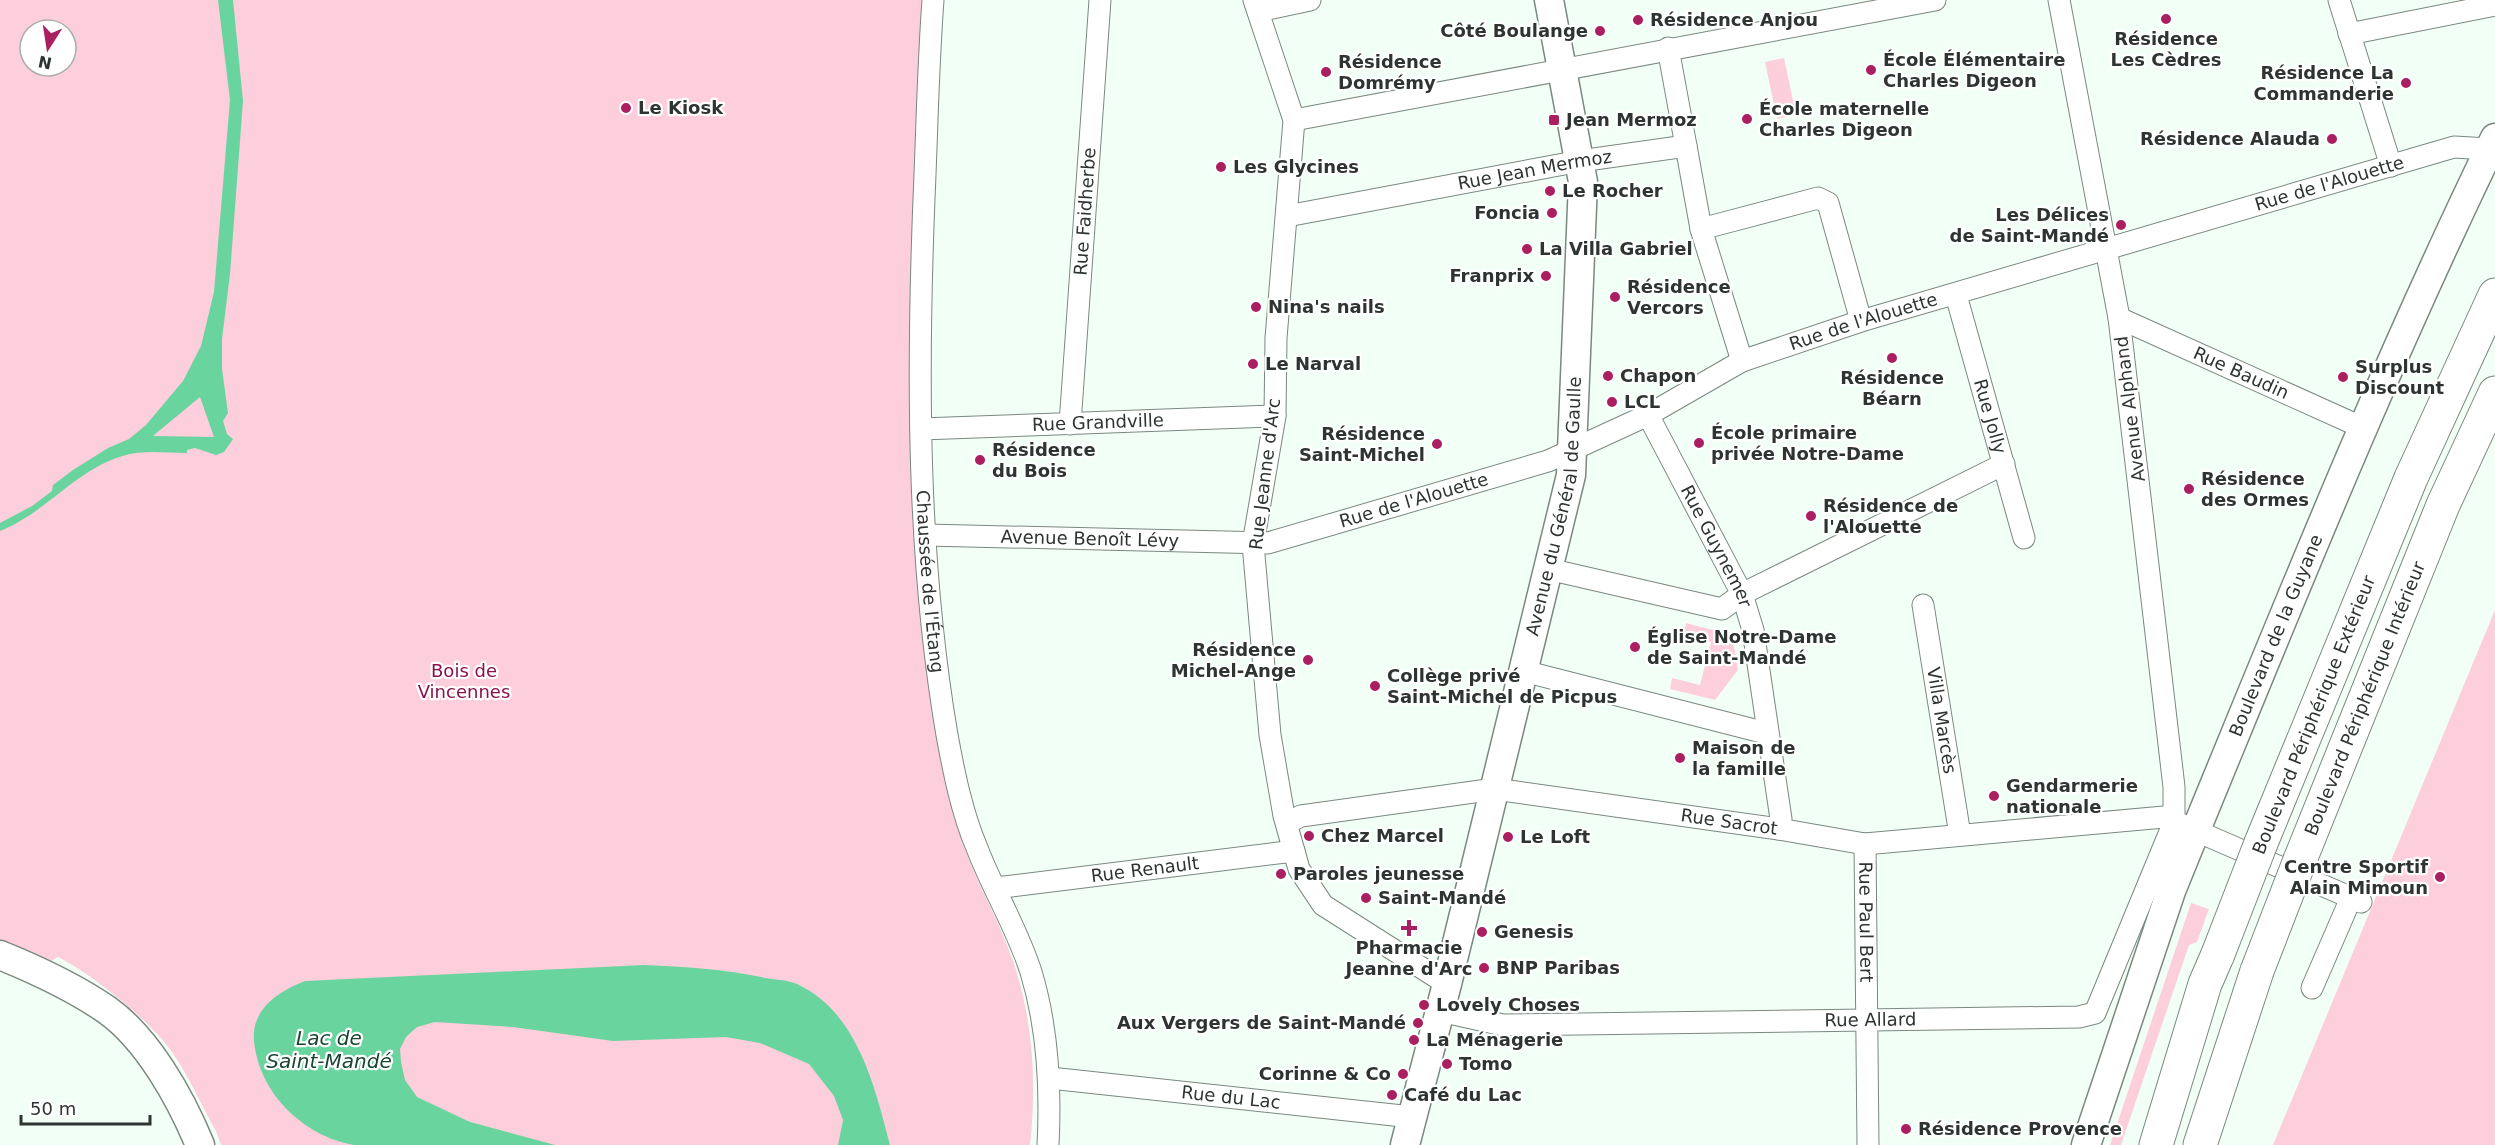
<svg xmlns="http://www.w3.org/2000/svg" width="2495" height="1145" font-family="'DejaVu Sans',sans-serif">
<style>
.green{fill:#fdcedc;fill-rule:evenodd}
.water{fill:#6ad49f;fill-rule:evenodd}
.lines{fill:none;stroke-linecap:round;stroke-linejoin:round}
.street-casing{stroke:#7a8880;stroke-width:23}
.secondary-casing{stroke:#7a8880;stroke-width:31}
.highway-casing{stroke:#7a8880;stroke-width:35}
.street{stroke:#fff;stroke-width:21}
.secondary{stroke:#fff;stroke-width:28}
.highway{stroke:#fff;stroke-width:33}
.highway-bridge-casing{stroke:#7a8880;stroke-width:35;stroke-linecap:butt}
.highway-bridge{stroke:#fff;stroke-width:33}
.poi-dot{fill:#aa1f60;stroke:#fff;stroke-width:2}
.labels{text-anchor:middle;stroke-width:4.5;stroke-linejoin:round;paint-order:stroke}
.poi-label{font-size:18px;font-weight:bold;fill:#2e3431;stroke:#fff;text-anchor:start}
.street-label{font-size:18px;fill:#2e3431;stroke:#fff}
.park-label{font-size:18px;fill:#88124b;stroke:#fff}
.water-label{font-size:20px;font-style:italic;fill:#1a4631;stroke:#fff}
</style>
<rect width="100%" height="100%" fill="#f2fff7"/>
<g class="green">
<path d="M0 0H923L934 710C942 757 949 806 966 852 980 889 1000 923 1013 961 1033 1019 1037 1084 1030 1145H221L216 1131C200 1103 185 1067 165 1043 143 1016 89 972 58 957L46 964 0 940ZM30 30H66V66H30Z"/>
<polygon points="1784,58 1796,115 1777,119 1765,62"/>
<polygon points="2495,610 2495,1145 2273,1145"/>
<polygon points="1686,623 1732,635 1738,670 1715,700 1670,689 1672,678 1700,685 1711,642 1684,634"/>
<polygon points="2191,903 2209,909 2197,942 2189,945 2121,1145 2110,1145"/>
</g>
<g class="water">
<path d="M218 0H233L243 101 230 274 222 339V369L228 413 223 421 227 434 233 439 224 452 216 455 195 448 187 450V453C170 453 152 451 136 453 82 461 49 512 0 531V523L32 506 52 491 53 485 73 470 108 448 129 439 146 425 183 381 201 346 214 292 230 100ZM200 397 214 437 154 436V435Z"/>
<path d="M644 965C685 967 725 969 766 978 776 980 788 980 797 984 858 1012 875 1088 890 1145H838L843 1120 834 1096 809 1064 760 1043 726 1037 613 1041 513 1027 435 1022 417 1027 406 1037 400 1049 401 1062 405 1080 417 1097 470 1122 555 1145C508 1145 461 1145 414 1145 395 1145 373 1145 354 1145 303 1136 259 1093 254 1041 251 1009 279 991 305 981Z"/>
</g>
<g class="lines">
<defs>
<g id="street">
<path id="s1" d="M933 0C928 66 927 132 924 199 917 377 917 559 947 735 954 773 962 813 977 848 993 890 1017 928 1031 972 1048 1028 1051 1087 1048 1145"/>
<polyline points="1254,0 1294,120 1276,338 1275,416 1253,544 1270,735 1284,816 1299,869 1323,905 1447,984"/>
<polyline points="2339,0 2391,166"/>
<polyline points="1258,11 1310,0"/>
<polyline points="2349,34 2495,5"/>
<polyline points="1294,120 1935,0"/>
<polyline points="1686,146 1701,229 1742,361"/>
<path id="s2" d="M1287 216 1580 161 1686 146 1668 48"/>
<polyline points="1701,229 1818,198 1828,203 1861,321"/>
<path id="s3" d="M1956 295 2024 538"/>
<path id="s4" d="M2119 318 2361 427"/>
<path id="s5" d="M1648 415 1742 594 1753 630 1781 819 1779 829"/>
<path id="s6" d="M1070 424 1100 0"/>
<path id="s7" d="M921 429 1275 416"/>
<path id="s8" d="M926 535 1268 543 1548 461 1648 415 1742 361 1861 321 2454 147 2489 149"/>
<polyline points="1548,569 1722,609 1742,594 2004,464"/>
<path id="s9" d="M1923 605 1960 835"/>
<polyline points="1523,671 1766,733"/>
<path id="s10" d="M1287 823 1301 816 1495 789 1779 829 1865 844 2164 817 2361 902"/>
<path id="s11" d="M1865 844 1868 1145"/>
<path id="s12" d="M996 888 1294 851"/>
<polyline points="2312,988 2351,898"/>
<path id="s13" d="M1440 1011 1503 1025 2079 1017 2095 1013 2174 822V787L2119 318 2059 0"/>
<path id="s14" d="M1050 1078 1412 1117"/>
</g>
<g id="secondary">
<path d="M0 955C37 970 74 987 107 1010 148 1039 181 1099 200 1145"/>
<path id="s15" d="M1405 1145 1447 984 1571 475 1583 182 1549 0"/>
<path id="s16" d="M2086 1145 2171 891 2186 854C2285 614 2381 372 2495 138"/>
</g>
<g id="highway">
<polyline points="2261,843 2411,478 2495,295"/>
<path id="s17" d="M2300 860 2443 505 2495 393"/>
<polyline points="2156,1145 2205,984 2218,954"/>
<polyline points="2200,1145 2257,971"/>
</g>
</defs>
<use href="#street" class="street-casing"/>
<use href="#secondary" class="secondary-casing"/>
<use href="#highway" class="highway-casing"/>
<use href="#street" class="street"/>
<use href="#secondary" class="secondary"/>
<use href="#highway" class="highway"/>
<defs>
<g id="highway-bridge">
<polyline points="2218,954 2261,843"/>
<polyline points="2257,971 2300,860"/>
</g>
</defs>
<use href="#highway-bridge" class="highway-bridge-casing"/>
<use href="#highway-bridge" class="highway-bridge"/>
</g>
<g class="poi-dot">
<circle cx="2166" cy="19" r="6"/>
<circle cx="1638" cy="20" r="6"/>
<circle cx="1600" cy="31" r="6"/>
<circle cx="1871" cy="70" r="6"/>
<circle cx="1326" cy="72" r="6"/>
<circle cx="2406" cy="83" r="6"/>
<circle cx="626" cy="108" r="6"/>
<circle cx="1747" cy="119" r="6"/>
<rect x="1548" y="114" width="12" height="12" rx="3"/>
<circle cx="2332" cy="139" r="6"/>
<circle cx="1221" cy="167" r="6"/>
<circle cx="1550" cy="191" r="6"/>
<circle cx="1552" cy="213" r="6"/>
<circle cx="2121" cy="225" r="6"/>
<circle cx="1527" cy="249" r="6"/>
<circle cx="1546" cy="276" r="6"/>
<circle cx="1615" cy="297" r="6"/>
<circle cx="1256" cy="307" r="6"/>
<circle cx="1892" cy="358" r="6"/>
<circle cx="1253" cy="364" r="6"/>
<circle cx="1608" cy="376" r="6"/>
<circle cx="2343" cy="377" r="6"/>
<circle cx="1612" cy="402" r="6"/>
<circle cx="1699" cy="443" r="6"/>
<circle cx="1437" cy="444" r="6"/>
<circle cx="980" cy="460" r="6"/>
<circle cx="2189" cy="489" r="6"/>
<circle cx="1811" cy="516" r="6"/>
<circle cx="1635" cy="647" r="6"/>
<circle cx="1308" cy="660" r="6"/>
<circle cx="1375" cy="686" r="6"/>
<circle cx="1680" cy="758" r="6"/>
<circle cx="1994" cy="796" r="6"/>
<circle cx="1309" cy="836" r="6"/>
<circle cx="1508" cy="837" r="6"/>
<circle cx="1281" cy="874" r="6"/>
<circle cx="2440" cy="877" r="6"/>
<circle cx="1366" cy="898" r="6"/>
<path d="M1406 919h6v6h6v6h-6v6h-6v-6h-6v-6h6z"/>
<circle cx="1482" cy="932" r="6"/>
<circle cx="1484" cy="968" r="6"/>
<circle cx="1424" cy="1005" r="6"/>
<circle cx="1418" cy="1023" r="6"/>
<circle cx="1414" cy="1040" r="6"/>
<circle cx="1447" cy="1064" r="6"/>
<circle cx="1403" cy="1074" r="6"/>
<circle cx="1392" cy="1095" r="6"/>
<circle cx="1906" cy="1129" r="6"/>
</g>
<g class="labels">
<g class="poi-label">
<text x="1650" y="26">Résidence Anjou</text>
<text x="1588" y="37" text-anchor="end">Côté Boulange</text>
<text x="2166" y="45" text-anchor="middle">Résidence<tspan x="2166" dy="21">Les Cèdres</tspan></text>
<text x="1883" y="66">École Élémentaire<tspan x="1883" dy="21">Charles Digeon</tspan></text>
<text x="1338" y="68">Résidence<tspan x="1338" dy="21">Domrémy</tspan></text>
<text x="2394" y="79" text-anchor="end">Résidence La<tspan x="2394" dy="21">Commanderie</tspan></text>
<text x="638" y="114">Le Kiosk</text>
<text x="1759" y="115">École maternelle<tspan x="1759" dy="21">Charles Digeon</tspan></text>
<text x="1566" y="126">Jean Mermoz</text>
<text x="2320" y="145" text-anchor="end">Résidence Alauda</text>
<text x="1233" y="173">Les Glycines</text>
<text x="1562" y="197">Le Rocher</text>
<text x="1540" y="219" text-anchor="end">Foncia</text>
<text x="2109" y="221" text-anchor="end">Les Délices<tspan x="2109" dy="21">de Saint-Mandé</tspan></text>
<text x="1539" y="255">La Villa Gabriel</text>
<text x="1534" y="282" text-anchor="end">Franprix</text>
<text x="1627" y="293">Résidence<tspan x="1627" dy="21">Vercors</tspan></text>
<text x="1268" y="313">Nina's nails</text>
<text x="1265" y="370">Le Narval</text>
<text x="2355" y="373">Surplus<tspan x="2355" dy="21">Discount</tspan></text>
<text x="1620" y="382">Chapon</text>
<text x="1892" y="384" text-anchor="middle">Résidence<tspan x="1892" dy="21">Béarn</tspan></text>
<text x="1624" y="408">LCL</text>
<text x="1711" y="439">École primaire<tspan x="1711" dy="21">privée Notre-Dame</tspan></text>
<text x="1425" y="440" text-anchor="end">Résidence<tspan x="1425" dy="21">Saint-Michel</tspan></text>
<text x="992" y="456">Résidence<tspan x="992" dy="21">du Bois</tspan></text>
<text x="2201" y="485">Résidence<tspan x="2201" dy="21">des Ormes</tspan></text>
<text x="1823" y="512">Résidence de<tspan x="1823" dy="21">l'Alouette</tspan></text>
<text x="1647" y="643">Église Notre-Dame<tspan x="1647" dy="21">de Saint-Mandé</tspan></text>
<text x="1296" y="656" text-anchor="end">Résidence<tspan x="1296" dy="21">Michel-Ange</tspan></text>
<text x="1387" y="682">Collège privé<tspan x="1387" dy="21">Saint-Michel de Picpus</tspan></text>
<text x="1692" y="754">Maison de<tspan x="1692" dy="21">la famille</tspan></text>
<text x="2006" y="792">Gendarmerie<tspan x="2006" dy="21">nationale</tspan></text>
<text x="1321" y="842">Chez Marcel</text>
<text x="1520" y="843">Le Loft</text>
<text x="2428" y="873" text-anchor="end">Centre Sportif<tspan x="2428" dy="21">Alain Mimoun</tspan></text>
<text x="1293" y="880">Paroles jeunesse</text>
<text x="1378" y="904">Saint-Mandé</text>
<text x="1494" y="938">Genesis</text>
<text x="1409" y="954" text-anchor="middle">Pharmacie<tspan x="1409" dy="21">Jeanne d'Arc</tspan></text>
<text x="1496" y="974">BNP Paribas</text>
<text x="1436" y="1011">Lovely Choses</text>
<text x="1406" y="1029" text-anchor="end">Aux Vergers de Saint-Mandé</text>
<text x="1426" y="1046">La Ménagerie</text>
<text x="1459" y="1070">Tomo</text>
<text x="1391" y="1080" text-anchor="end">Corinne &amp; Co</text>
<text x="1404" y="1101">Café du Lac</text>
<text x="1918" y="1135">Résidence Provence</text>
</g>
<g class="street-label">
<text dy="6" stroke="none"><textPath href="#s2" startOffset="252">Rue Jean Mermoz</textPath></text>
<text dy="6" stroke="none"><textPath href="#s8" startOffset="1466">Rue de l'Alouette</textPath></text>
<text dy="6" stroke="none"><textPath href="#s6" startOffset="213">Rue Faidherbe</textPath></text>
<text dy="6" stroke="none"><textPath href="#s8" startOffset="980">Rue de l'Alouette</textPath></text>
<text dy="6" stroke="none"><textPath href="#s4" startOffset="134">Rue Baudin</textPath></text>
<text transform="translate(2130 409) rotate(-97)" y="6">Avenue Alphand</text>
<text dy="6" stroke="none"><textPath href="#s3" startOffset="126">Rue Jolly</textPath></text>
<text dy="6" stroke="none"><textPath href="#s7" startOffset="177">Rue Grandville</textPath></text>
<text transform="translate(1265 474) rotate(-83)" y="6">Rue Jeanne d'Arc</text>
<text dy="6" stroke="none"><textPath href="#s8" startOffset="494">Rue de l'Alouette</textPath></text>
<text dy="6" stroke="none"><textPath href="#s15" startOffset="657">Avenue du Général de Gaulle</textPath></text>
<text dy="6" stroke="none"><textPath href="#s8" startOffset="164">Avenue Benoît Lévy</textPath></text>
<text dy="6" stroke="none"><textPath href="#s5" startOffset="148">Rue Guynemer</textPath></text>
<text dy="6" stroke="none"><textPath href="#s1" startOffset="582">Chaussée de l'Étang</textPath></text>
<text dy="6" stroke="none"><textPath href="#s16" startOffset="544">Boulevard de la Guyane</textPath></text>
<text dy="6" stroke="none"><textPath href="#s17" startOffset="174">Boulevard Périphérique Intérieur</textPath></text>
<text transform="translate(2314 715) rotate(-68)" y="6">Boulevard Périphérique Extérieur</text>
<text dy="6" stroke="none"><textPath href="#s9" startOffset="117">Villa Marcès</textPath></text>
<text dy="6" stroke="none"><textPath href="#s10" startOffset="448">Rue Sacrot</textPath></text>
<text dy="6" stroke="none"><textPath href="#s12" startOffset="150">Rue Renault</textPath></text>
<text dy="6" stroke="none"><textPath href="#s11" startOffset="78">Rue Paul Bert</textPath></text>
<text dy="6" stroke="none"><textPath href="#s13" startOffset="432">Rue Allard</textPath></text>
<text dy="6" stroke="none"><textPath href="#s14" startOffset="182">Rue du Lac</textPath></text>
</g>
<g class="park-label">
<text x="464" y="677">Bois de<tspan x="464" dy="21">Vincennes</tspan></text>
</g>
<g class="water-label">
<text x="329" y="1045">Lac de<tspan x="329" dy="23">Saint-Mandé</tspan></text>
</g>
</g>
<g transform="translate(48 48) rotate(192)"><circle r="28" fill="#ffffff" stroke="#abaead" stroke-width="1.5"/>
<path d="M0-4.5L10 22L0 15L-10 22Z" fill="#aa1f60"/>
<text y="-9" font-size="16" font-weight="bold" text-anchor="middle" fill="#2e3431">N</text>
</g>
<path d="M21 1115v9h129v-9" fill="none" stroke="#2e3431" stroke-width="3"/>
<text x="30" y="1115" font-size="18" fill="#2e3431" stroke="#ffffff" stroke-width="4.5" paint-order="stroke">50 m</text>
</svg>
